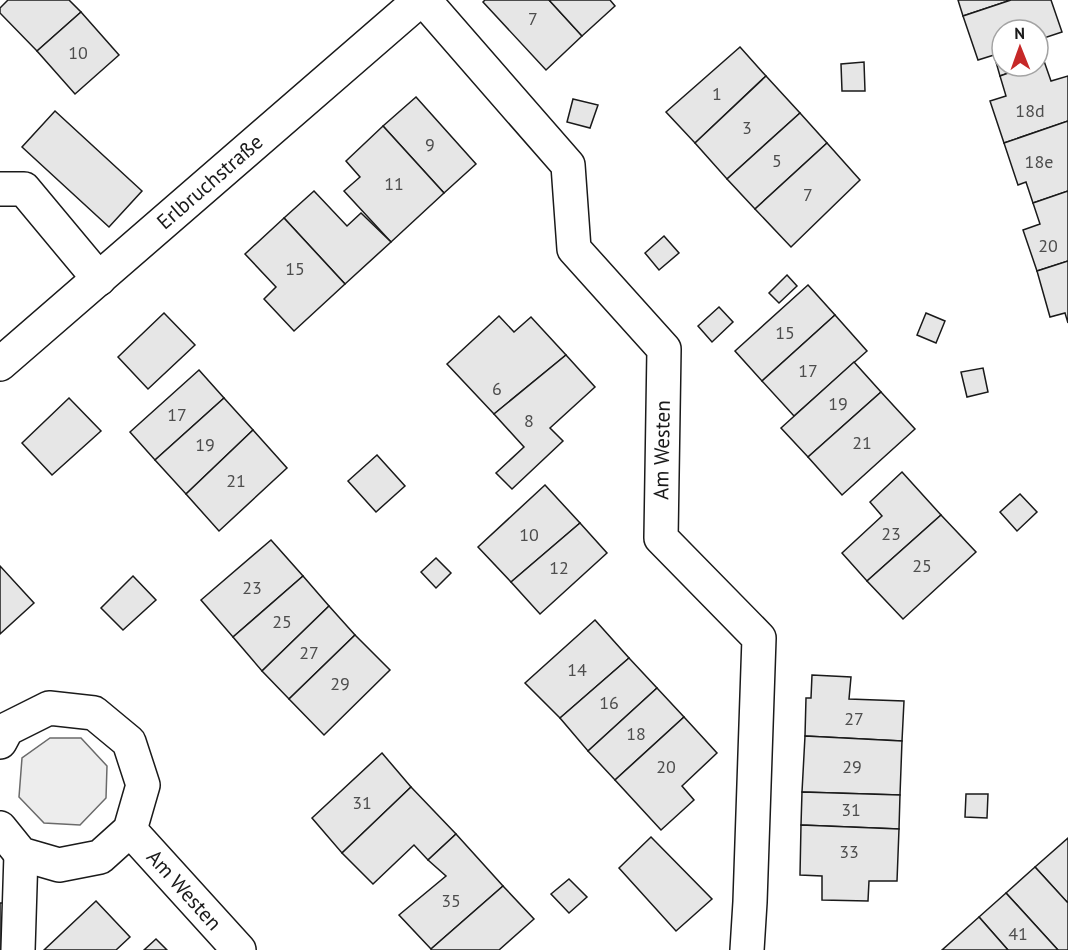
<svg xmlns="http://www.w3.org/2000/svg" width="1068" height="950" font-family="'PT Sans',sans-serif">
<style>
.built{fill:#ededed;stroke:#6a6a6a;stroke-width:1.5}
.building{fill:#e6e6e6;stroke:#1a1a1a;stroke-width:1.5}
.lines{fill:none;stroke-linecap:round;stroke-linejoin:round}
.minor-casing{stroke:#1a1a1a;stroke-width:36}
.minor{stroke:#fff;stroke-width:33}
.labels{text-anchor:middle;stroke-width:4.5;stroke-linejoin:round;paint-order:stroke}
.number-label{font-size:18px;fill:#4d4d4d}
.street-label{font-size:21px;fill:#1a1a1a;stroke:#fff}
</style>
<rect width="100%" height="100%" fill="#fff"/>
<polygon class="built" points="50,738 81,738 107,766 106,798 80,825 44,823 19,797 22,758"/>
<g class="building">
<polygon points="8,0 69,0 81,12 37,51 0,13 0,8"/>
<polygon points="485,0 549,0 582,36 546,70 483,2"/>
<polygon points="549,0 610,0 615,6 582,36"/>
<polygon points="958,0 1011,0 963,16"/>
<polygon points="1011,0 1051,0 1062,32 1038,40 1038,30 1002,30 1002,66 1028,66 1000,76 994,55 978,60 963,16"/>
<polygon points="81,12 119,55 75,94 37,51"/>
<polygon points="1038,41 1044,61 1038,63"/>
<polygon points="740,47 766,76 695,143 666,112"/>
<polygon points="1044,61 1051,81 1068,76 1068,121 1004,143 990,101 1006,96 1000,76 1028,66 1038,66 1038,63"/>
<polygon points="864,62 865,91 842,91 841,64"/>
<polygon points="766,76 800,113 727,179 695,143"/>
<polygon points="416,97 476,164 444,193 383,126"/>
<polygon points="573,99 598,105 590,128 567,122"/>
<polygon points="55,111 142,191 109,227 22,147"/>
<polygon points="800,113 827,143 755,209 727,179"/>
<polygon points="1068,121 1068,191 1033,203 1026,182 1018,185 1004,143"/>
<polygon points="383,126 444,193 391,242 344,191 360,177 346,161"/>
<polygon points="827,143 860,180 791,247 755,209"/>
<polygon points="314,191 347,226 361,213 391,242 345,284 284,218"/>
<polygon points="1068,191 1068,261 1037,271 1023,230 1040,224 1033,203"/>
<polygon points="284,218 345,284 294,331 264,299 276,287 245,254"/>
<polygon points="664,236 679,253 659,270 645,253"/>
<polygon points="1068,261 1068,323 1065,313 1050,317 1037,271"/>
<polygon points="787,275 797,286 779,303 769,293"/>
<polygon points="808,285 835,315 762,381 735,351"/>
<polygon points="719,307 733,322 712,342 698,326"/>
<polygon points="164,313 195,345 148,389 118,357"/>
<polygon points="926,313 945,321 936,343 917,335"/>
<polygon points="835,315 867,351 794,416 762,381"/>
<polygon points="499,316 514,332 531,317 566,355 494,414 447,364"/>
<polygon points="566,355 595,387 550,428 563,441 512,489 496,473 524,447 494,414"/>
<polygon points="854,362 881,392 808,457 781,428"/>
<polygon points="983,368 988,392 967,397 961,372"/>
<polygon points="199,370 224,398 155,460 130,432"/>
<polygon points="881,392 915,429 842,495 808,457"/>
<polygon points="69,398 101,431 52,475 22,443"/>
<polygon points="224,398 253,430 186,494 155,460"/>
<polygon points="253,430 287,468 219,531 186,494"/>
<polygon points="377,455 405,486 376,512 348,481"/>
<polygon points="902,472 941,515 867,581 842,553 882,516 870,502"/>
<polygon points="545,485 580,523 511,582 478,547"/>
<polygon points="1020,494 1037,512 1017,531 1000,512"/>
<polygon points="941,515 976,552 903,619 867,581"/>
<polygon points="580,523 607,553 540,614 511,582"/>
<polygon points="271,540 303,576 233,637 201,600"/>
<polygon points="436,558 451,573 436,588 421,572"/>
<polygon points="0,566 34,603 0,634"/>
<polygon points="133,576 156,600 123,630 101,608"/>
<polygon points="303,576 329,606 262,671 233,637"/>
<polygon points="329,606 355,635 289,699 262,671"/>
<polygon points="595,620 629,658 560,718 525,683"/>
<polygon points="355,635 390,670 324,735 289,699"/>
<polygon points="629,658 657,688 588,751 560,718"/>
<polygon points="812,675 851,677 849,699 904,701 902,741 805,736 806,698 811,698"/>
<polygon points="657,688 684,717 615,780 588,751"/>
<polygon points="684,717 717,753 682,786 694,800 661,830 615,780"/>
<polygon points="805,736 902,741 900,795 802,792"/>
<polygon points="382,753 411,787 342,853 312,818"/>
<polygon points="411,787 456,834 428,860 414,845 373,884 342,853"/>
<polygon points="802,792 900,795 899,829 801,825"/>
<polygon points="966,794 988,794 987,818 965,817"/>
<polygon points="801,825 899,829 897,881 869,881 868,901 822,900 822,876 800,875"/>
<polygon points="456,834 503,886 431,949 399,915 446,876 428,860"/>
<polygon points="651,837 712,899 676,931 619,868"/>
<polygon points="1068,838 1068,903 1035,867"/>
<polygon points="1035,867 1068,903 1068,950 1058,950 1006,893"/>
<polygon points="569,879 587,897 569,913 551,894"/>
<polygon points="503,886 534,919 499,950 432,950 431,949"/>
<polygon points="1006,893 1058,950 1008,950 979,917"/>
<polygon points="96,901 130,937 116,950 44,950"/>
<rect x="0" y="903" width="7" height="47"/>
<polygon points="979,917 1008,950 942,950"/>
<polygon points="156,939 167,950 144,950"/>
</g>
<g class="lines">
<defs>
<g id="minor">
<polyline points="424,0 568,165 574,249 664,349 661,538 759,638 750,902 747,950"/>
<polyline points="0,189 24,189 99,279"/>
<polyline points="0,364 420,0"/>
<polyline points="0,742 7,729 49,708 94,713 129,742 143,785 130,830 100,857 59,865 21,854 0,828"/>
<polyline points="130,830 239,950"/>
<polyline points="18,950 21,854"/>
</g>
</defs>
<use href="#minor" class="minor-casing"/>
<use href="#minor" class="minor"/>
</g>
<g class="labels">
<g class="number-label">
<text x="533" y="25">7</text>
<text x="78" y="59">10</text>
<text x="717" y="100">1</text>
<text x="1030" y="117">18d</text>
<text x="747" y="134">3</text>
<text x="430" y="151">9</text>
<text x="777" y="167">5</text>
<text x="1039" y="168">18e</text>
<text x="394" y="190">11</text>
<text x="808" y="201">7</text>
<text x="1048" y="252">20</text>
<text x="295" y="275">15</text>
<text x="785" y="339">15</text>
<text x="808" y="377">17</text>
<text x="497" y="395">6</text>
<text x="838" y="410">19</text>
<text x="177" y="421">17</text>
<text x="529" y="427">8</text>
<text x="862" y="449">21</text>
<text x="205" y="451">19</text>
<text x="236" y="487">21</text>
<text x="891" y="540">23</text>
<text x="529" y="541">10</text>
<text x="922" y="572">25</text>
<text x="559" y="574">12</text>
<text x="252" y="594">23</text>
<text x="282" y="628">25</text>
<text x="309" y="659">27</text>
<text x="577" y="676">14</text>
<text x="340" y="690">29</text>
<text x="609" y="709">16</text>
<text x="854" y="725">27</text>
<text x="636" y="740">18</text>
<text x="666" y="773">20</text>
<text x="852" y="773">29</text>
<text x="362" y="809">31</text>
<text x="851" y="816">31</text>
<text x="849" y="858">33</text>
<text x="451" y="907">35</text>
<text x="1018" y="940">41</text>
</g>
<g class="street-label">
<text transform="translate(210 182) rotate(-41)" y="7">Erlbruchstraße</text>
<text transform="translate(662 450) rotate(-89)" y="7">Am Westen</text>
<text transform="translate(184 890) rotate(48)" y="7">Am Westen</text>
</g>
</g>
<g transform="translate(1020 48) rotate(359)"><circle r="28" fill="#ffffff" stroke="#a3a3a3" stroke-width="1.5"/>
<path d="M0-4.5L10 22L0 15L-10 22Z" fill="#c62828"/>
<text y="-9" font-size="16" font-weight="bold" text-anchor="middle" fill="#1a1a1a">N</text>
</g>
</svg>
